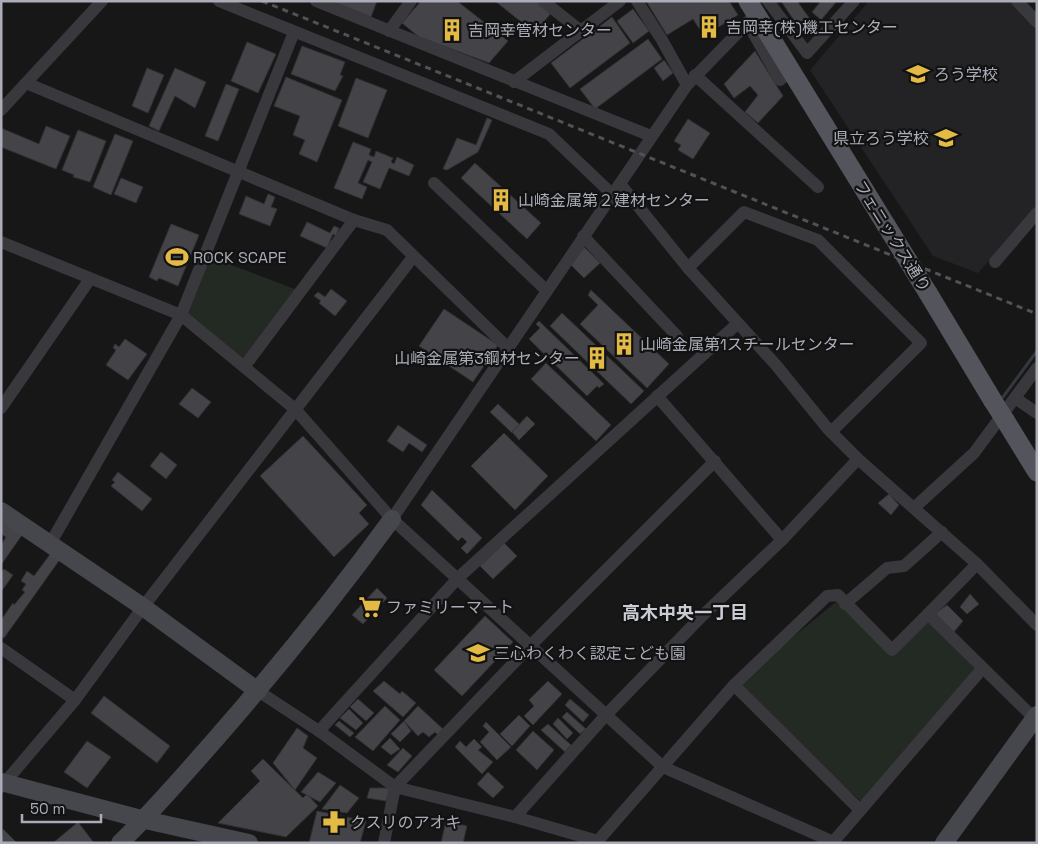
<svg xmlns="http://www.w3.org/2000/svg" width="1038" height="844" font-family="'Space Grotesk','Noto Sans JP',sans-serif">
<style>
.built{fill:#232325}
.green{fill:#232a24}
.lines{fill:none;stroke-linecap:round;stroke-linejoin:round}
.stream{stroke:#313840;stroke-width:3}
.building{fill:#444448;stroke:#313134}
.street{stroke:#38383d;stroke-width:12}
.secondary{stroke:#46474d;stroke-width:18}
.primary{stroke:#54555c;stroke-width:19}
.rail{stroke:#515258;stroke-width:3;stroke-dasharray:6 5;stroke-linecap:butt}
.primary-bridge{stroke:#54555c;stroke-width:19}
.labels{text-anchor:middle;stroke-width:4.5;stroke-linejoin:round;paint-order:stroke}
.poi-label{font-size:16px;fill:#aaadb7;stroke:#121213;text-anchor:start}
.street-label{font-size:16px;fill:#aaadb7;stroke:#121213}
.neighbourhood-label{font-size:18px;font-weight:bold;fill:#caccd3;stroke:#121213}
</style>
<rect width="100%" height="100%" fill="#171718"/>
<polygon class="built" points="869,1 1013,1 1037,24 1037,206 978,273 933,256 810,70"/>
<g class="green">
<polygon points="205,255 300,291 244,367 181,315"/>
<polygon points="836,602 892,650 928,614 982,669 865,805 734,685"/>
</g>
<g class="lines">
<polyline class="stream" points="1003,397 1037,351"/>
</g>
<g class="building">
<polygon points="331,1 377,1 371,17"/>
<polygon points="421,1 457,1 508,41 489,63 419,37 402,23"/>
<polygon points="495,1 536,1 551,13 535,33"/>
<polygon points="646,1 729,1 738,15 704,36 693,19 667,35"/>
<polygon points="781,1 797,1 815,26 803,34"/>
<polygon points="821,1 837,1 821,20 812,12"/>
<polygon points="633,9 649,31 633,43 617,21"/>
<polygon points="612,17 630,43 570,88 551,63"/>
<polygon points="648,39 662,59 595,109 580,89"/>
<polygon points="247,42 276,54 258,93 231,81"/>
<polygon points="302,46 345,62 340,75 343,76 335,91 291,74"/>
<polygon points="755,51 783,96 758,123 745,112 758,95 750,86 734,98 724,84"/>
<polygon points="664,60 673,73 663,81 654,68"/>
<polygon points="147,68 164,75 148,113 132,106"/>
<polygon points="175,68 206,82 195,108 175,96 159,131 149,126"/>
<polygon points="286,77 342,100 317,162 299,154 305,140 293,135 300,116 274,106"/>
<polygon points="356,78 387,90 368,138 338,126"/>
<polygon points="226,84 239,89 218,141 205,136"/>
<polygon points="487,118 492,120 478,152 447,170 443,169 457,138 476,145"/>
<polygon points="688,119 710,133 693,159 678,150 681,145 674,141"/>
<polygon points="46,126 70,136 56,169 1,147 1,128 39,144"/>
<polygon points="78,130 106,141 90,182 73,177 74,175 62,170"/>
<polygon points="115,134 133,141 111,195 93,187"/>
<polygon points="353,142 371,149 369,155 374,157 376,151 393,158 391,162 394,164 397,157 414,165 409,176 389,168 380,189 363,182 372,162 368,160 358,183 367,187 362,199 334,188"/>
<polygon points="475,163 541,223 527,239 461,178"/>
<polygon points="121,178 143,187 136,203 114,194"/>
<polygon points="268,194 275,197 271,207 277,209 270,226 239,214 246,196 264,204"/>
<polygon points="307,222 330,233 334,226 339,228 336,236 333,234 327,248 300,236"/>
<polygon points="171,224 199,235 178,286 159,278 157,281 149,277"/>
<polygon points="584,247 600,263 584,278 571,265"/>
<polygon points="331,289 347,301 335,316 319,303 321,301 314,296 318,292 325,297"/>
<polygon points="591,290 669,364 647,388 580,324 598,305 588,295"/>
<polygon points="444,309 498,345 473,382 419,346"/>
<polygon points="562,313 644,391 631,404 550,326"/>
<polygon points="539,321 604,384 599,388 597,386 587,396 529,339 540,328 536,324"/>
<polygon points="125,339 147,354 128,380 106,365 116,350 113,348 115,344 119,347"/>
<polygon points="546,363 611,425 596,441 531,379"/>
<polygon points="192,388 211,402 198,418 179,404"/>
<polygon points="498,404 520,425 512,433 490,412"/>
<polygon points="527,416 535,424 519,440 512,432"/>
<polygon points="398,425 427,445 422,452 409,443 403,452 387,441"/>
<polygon points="504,433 548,476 515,510 471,466"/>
<polygon points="303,436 367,505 359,513 369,524 334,557 260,476"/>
<polygon points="161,452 177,465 166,479 150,466"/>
<polygon points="118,472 152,499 142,511 111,486 115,482 112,480"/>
<polygon points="432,490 482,538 467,554 461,548 467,542 462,537 458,541 421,505"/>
<polygon points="889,494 899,505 891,515 878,503"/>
<polygon points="1,520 22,535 1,565 1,545 6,537 1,534"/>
<polygon points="504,543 517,556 493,579 480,566"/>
<polygon points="54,549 63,555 4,638 1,636 1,620 13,603 14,605 25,592 22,590 26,584 21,581 27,571 34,576"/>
<polygon points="4,569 13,575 1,592 1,572"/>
<polygon points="377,588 387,598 363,624 352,615"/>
<polygon points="970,594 979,604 967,614 960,607"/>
<polygon points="947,605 963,621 954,632 935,614"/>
<polygon points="485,616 513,642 462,696 434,670"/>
<polygon points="384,681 400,694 402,691 416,703 403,717 373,691"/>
<polygon points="548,681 562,694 533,725 524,716 534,706 529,700"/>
<polygon points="104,696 170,746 157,763 91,713"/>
<polygon points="358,699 374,713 366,721 350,707"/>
<polygon points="570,699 589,715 583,722 565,705"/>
<polygon points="385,706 400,720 373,751 355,737"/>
<polygon points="418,706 444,730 439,736 435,732 429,737 423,732 418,736 404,721"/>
<polygon points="349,709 363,723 356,730 340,718"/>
<polygon points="567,712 586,729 580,734 562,717"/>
<polygon points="519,715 530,726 512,746 500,734"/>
<polygon points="558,718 573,733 567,739 553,724"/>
<polygon points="339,721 354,733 350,737 335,725"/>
<polygon points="404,721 411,731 400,742 391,734"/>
<polygon points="486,722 511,747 497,760 480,742 489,732 483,726"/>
<polygon points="548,724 571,745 565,752 541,730"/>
<polygon points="297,728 308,736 303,748 317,758 295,790 273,763"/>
<polygon points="533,731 554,750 537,770 516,750"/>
<polygon points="390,738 400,749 391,755 381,747"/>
<polygon points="474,739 482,747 478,750 493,762 482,774 455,747 460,741 466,747"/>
<polygon points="87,741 111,757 87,788 64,772"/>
<polygon points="403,748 412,756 398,772 387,765"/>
<polygon points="263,759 303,798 307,794 318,806 286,837 218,823 260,781 251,771"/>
<polygon points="318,772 336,783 320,802 301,792"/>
<polygon points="488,772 504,787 493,798 477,784"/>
<polygon points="340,785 359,798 347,813 322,809"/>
<polygon points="370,788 390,788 386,801 367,798"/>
<polygon points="317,811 366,821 360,843 309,843"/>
<polygon points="446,821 467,826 463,843 441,843"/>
<polygon points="78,822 94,843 53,843"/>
<polygon points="3,829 17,843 1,843"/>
</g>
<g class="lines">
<g class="street">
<polyline points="219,1 549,134 613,195"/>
<polyline points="316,1 651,136"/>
<polyline points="543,1 581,31"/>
<polyline points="637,1 662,40 687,85"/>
<polyline points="768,1 807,53 854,1"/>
<polyline points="1017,1 1037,22"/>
<polyline points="747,22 780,80 783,77"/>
<polyline points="389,31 411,1"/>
<polyline points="695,75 818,187"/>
<polyline points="514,82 620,1"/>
<polyline points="26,83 354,220 387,230 507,347"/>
<polyline points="1,110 102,1"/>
<polyline points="434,183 546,290"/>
<polyline points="621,185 688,268 776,365 828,429 858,459 977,564 1037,625"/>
<polyline points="583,236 677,336"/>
<polyline points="1,242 181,315 295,409 392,519 663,767 836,843"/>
<polyline points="995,262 1037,213"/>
<polyline points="688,268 744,212 818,240 921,343 831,432"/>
<polyline points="244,367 354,220"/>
<polyline points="657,396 782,540"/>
<polyline points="1015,398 1037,413"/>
<polyline points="1,408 90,279"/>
<polyline points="915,507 974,453 1037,368"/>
<polyline points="392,519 687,85 756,14"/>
<polyline points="50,544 181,315 294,32"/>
<polyline points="845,604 887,568 904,566 942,532"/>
<polyline points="928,614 977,564"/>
<polyline points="1,648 75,700"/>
<polyline points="734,685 860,810"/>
<polyline points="258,691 319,731 395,787 515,817 598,841"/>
<polyline points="319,731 458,578 737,324"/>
<polyline points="1,787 75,700 143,607 413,257"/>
<polyline points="515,817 606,715 700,618 782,540 858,459"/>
<polyline points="834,841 982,669"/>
<polyline points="384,843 395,787 530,646 715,461"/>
<polyline points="596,843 734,685 827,596 838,595 892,650 928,614 1034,718"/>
</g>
<g class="secondary">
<polyline points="1,511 143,607 258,691"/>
<polyline points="1,782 145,820 249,843"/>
<path d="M120 843C153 811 183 776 213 742 276 670 336 596 392 519"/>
<polyline points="944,843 1037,715"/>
</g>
<g class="primary">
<polyline points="748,1 886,225"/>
<polyline points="928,293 993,401"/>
<polyline points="1005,420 1037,472"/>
</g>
<polyline class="rail" points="262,1 1037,314"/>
<g class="primary-bridge">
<polyline points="886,225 928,293"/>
<polyline points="993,401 1005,420"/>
</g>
</g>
<defs>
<symbol id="building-bare" viewBox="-9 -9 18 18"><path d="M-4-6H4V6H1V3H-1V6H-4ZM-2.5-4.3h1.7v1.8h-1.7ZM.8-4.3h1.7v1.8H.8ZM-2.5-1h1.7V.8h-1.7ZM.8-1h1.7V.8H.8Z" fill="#e3ba44" stroke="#121213" stroke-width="2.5" paint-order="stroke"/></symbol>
<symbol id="school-bare" viewBox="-9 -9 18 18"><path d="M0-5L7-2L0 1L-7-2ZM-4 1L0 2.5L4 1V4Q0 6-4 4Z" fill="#e3ba44" stroke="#121213" stroke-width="2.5" paint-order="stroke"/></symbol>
<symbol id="stadium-bare" viewBox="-9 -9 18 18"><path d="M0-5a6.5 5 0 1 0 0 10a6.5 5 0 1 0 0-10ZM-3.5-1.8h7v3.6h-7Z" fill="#e3ba44" stroke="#121213" stroke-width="2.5" paint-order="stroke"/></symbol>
<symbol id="supermarket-bare" viewBox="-9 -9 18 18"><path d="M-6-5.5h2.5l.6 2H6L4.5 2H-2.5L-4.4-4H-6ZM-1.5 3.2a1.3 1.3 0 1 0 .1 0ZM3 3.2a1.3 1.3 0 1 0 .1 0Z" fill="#e3ba44" stroke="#121213" stroke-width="2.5" paint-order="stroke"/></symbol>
<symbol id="pharmacy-bare" viewBox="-9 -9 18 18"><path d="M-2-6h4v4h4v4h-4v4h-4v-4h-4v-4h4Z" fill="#e3ba44" stroke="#121213" stroke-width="2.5" paint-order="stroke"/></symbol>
</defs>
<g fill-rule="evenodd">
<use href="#building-bare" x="693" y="11" width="32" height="32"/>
<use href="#building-bare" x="436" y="14" width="32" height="32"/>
<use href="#school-bare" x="902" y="58" width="32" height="32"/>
<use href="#school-bare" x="930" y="122" width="32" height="32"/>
<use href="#building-bare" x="485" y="184" width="32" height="32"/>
<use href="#stadium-bare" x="161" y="241" width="32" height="32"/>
<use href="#building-bare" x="608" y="328" width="32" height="32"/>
<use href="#building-bare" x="581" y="342" width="32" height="32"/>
<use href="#supermarket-bare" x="354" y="591" width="32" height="32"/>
<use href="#school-bare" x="462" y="637" width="32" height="32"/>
<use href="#pharmacy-bare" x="318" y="806" width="32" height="32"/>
</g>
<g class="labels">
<g class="poi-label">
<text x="726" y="33">吉岡幸(株)機工センター</text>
<text x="468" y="36">吉岡幸管材センター</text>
<text x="934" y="80">ろう学校</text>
<text x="929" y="144" text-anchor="end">県立ろう学校</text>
<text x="518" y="206">山崎金属第２建材センター</text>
<text x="193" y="263">ROCK SCAPE</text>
<text x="640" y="350">山崎金属第1スチールセンター</text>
<text x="580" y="364" text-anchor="end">山崎金属第3鋼材センター</text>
<text x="386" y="613">ファミリーマート</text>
<text x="494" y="659">三心わくわく認定こども園</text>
<text x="350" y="828">クスリのアオキ</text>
</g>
<g class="street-label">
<text transform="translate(893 236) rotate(58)" y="6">フェニックス通り</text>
</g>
<g class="neighbourhood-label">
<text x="685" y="619">高木中央一丁目</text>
</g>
</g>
<rect width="1038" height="844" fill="none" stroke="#aaadb7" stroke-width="5"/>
<path d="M22 814v8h79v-8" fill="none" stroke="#aaadb7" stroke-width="2.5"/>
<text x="30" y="814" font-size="15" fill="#aaadb7" stroke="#121213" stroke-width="4" paint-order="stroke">50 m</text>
</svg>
